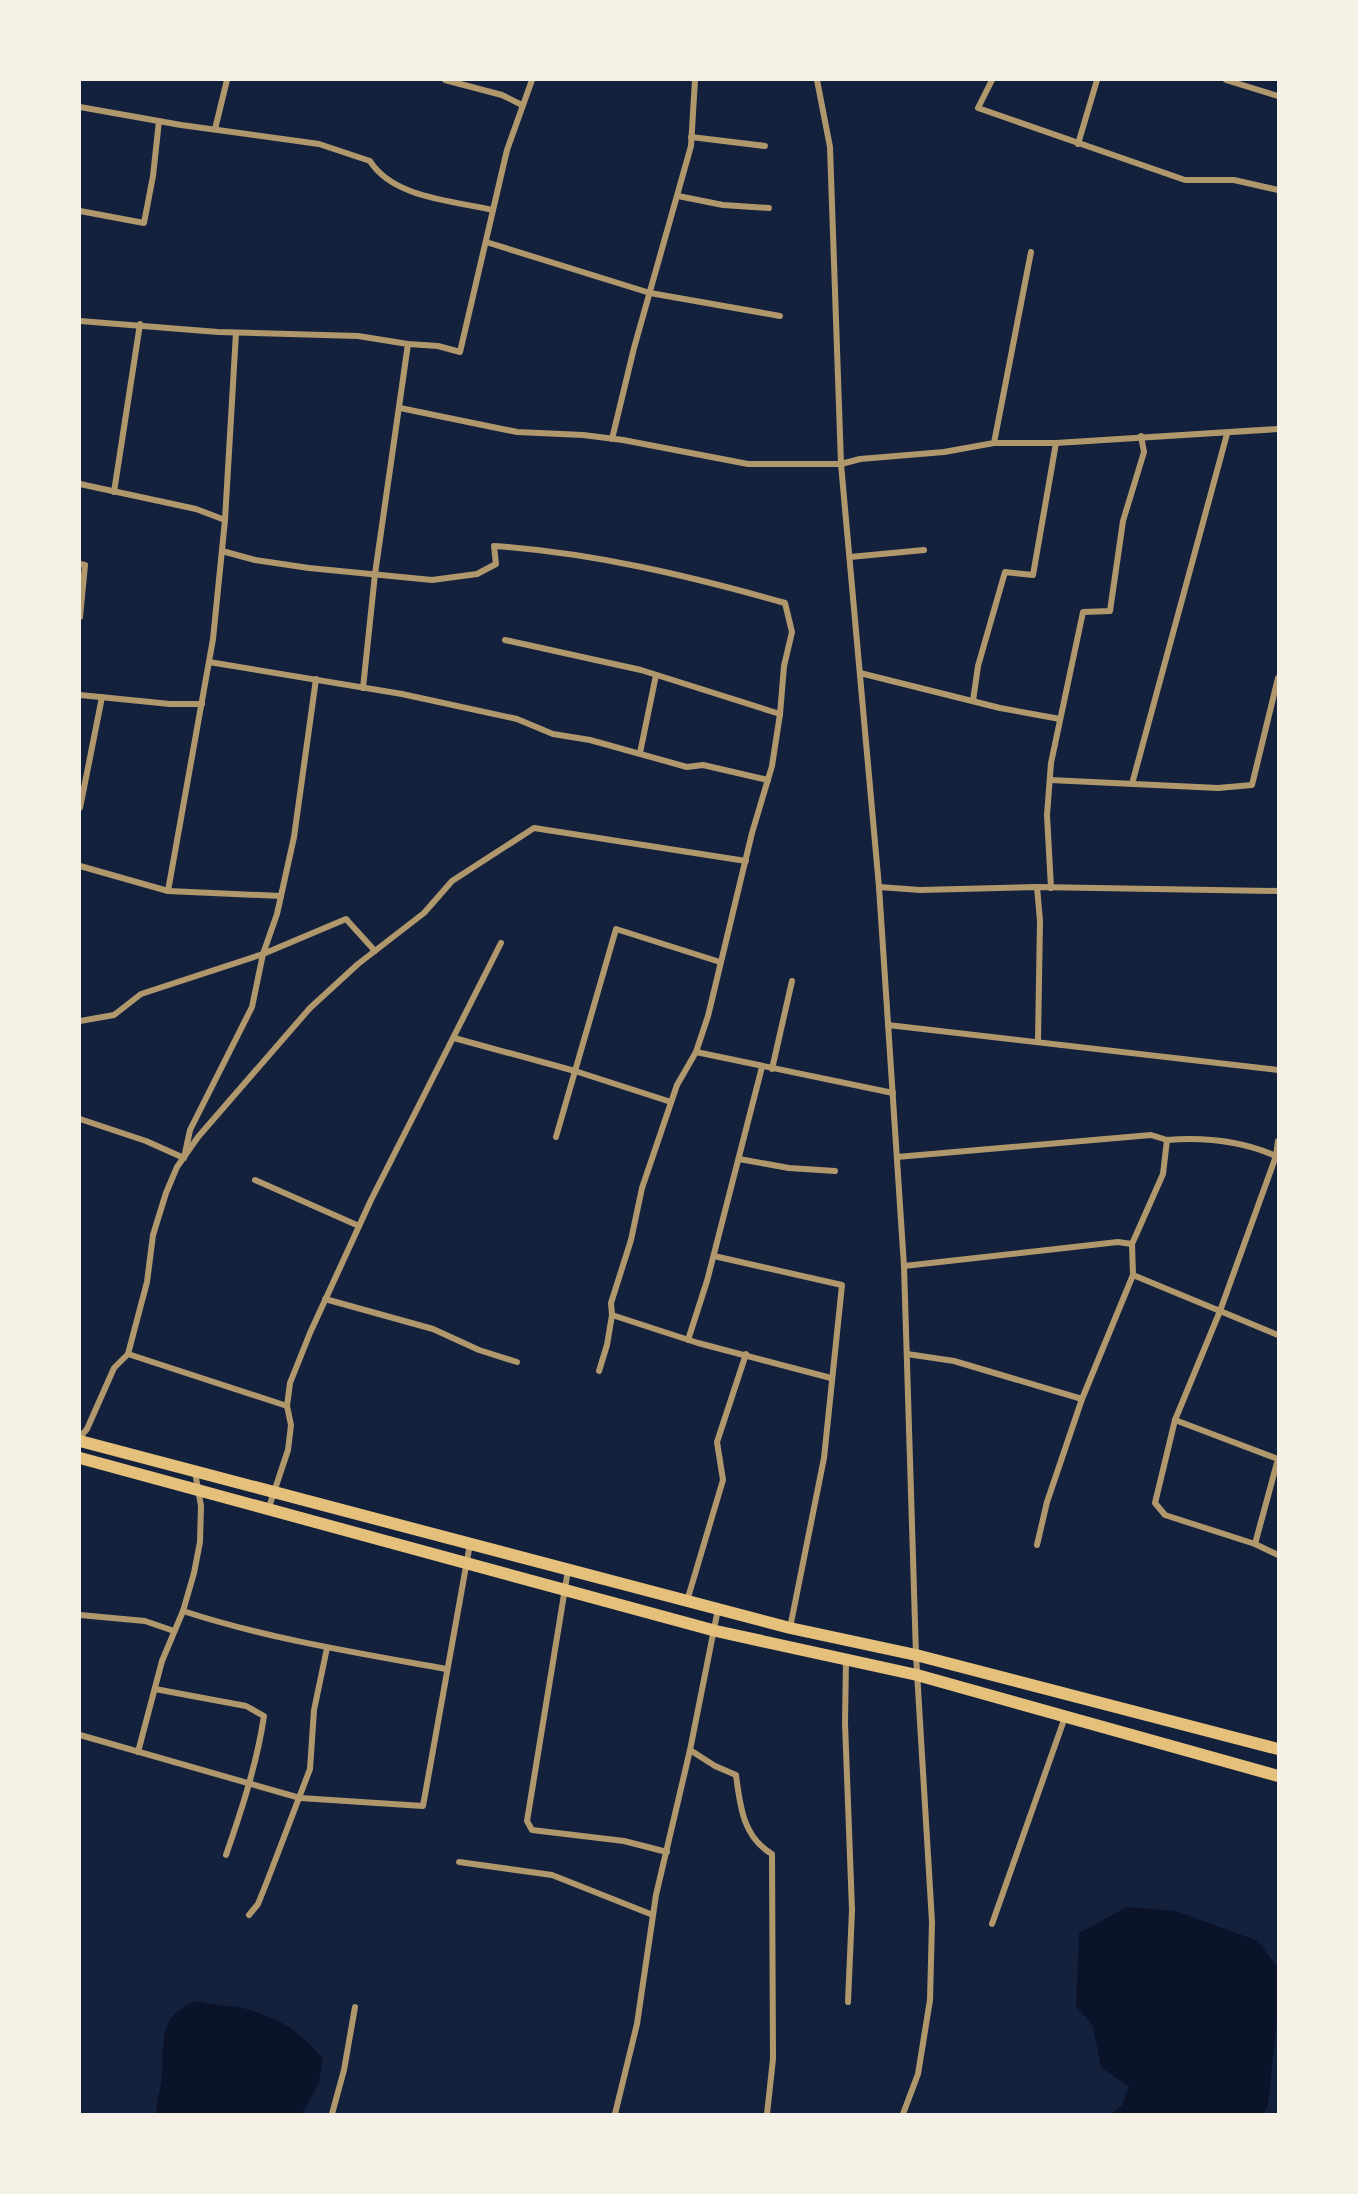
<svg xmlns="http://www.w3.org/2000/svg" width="1358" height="2194" font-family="'Open Sans',sans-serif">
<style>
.water{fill:#0b132b}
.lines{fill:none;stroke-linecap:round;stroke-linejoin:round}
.minor{stroke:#b1986c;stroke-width:6}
.secondary{stroke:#e5c07b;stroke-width:12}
</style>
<rect width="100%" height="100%" fill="#14213d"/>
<g class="water">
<polygon points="1127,1907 1176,1911 1258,1941 1278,1968 1278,2011 1268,2104 1264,2114 1111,2114 1122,2105 1129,2086 1101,2068 1093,2026 1076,2006 1079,1933"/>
<path d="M197 2001C212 2006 228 2005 243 2008 279 2018 299 2030 323 2059L319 2083 302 2114H157C155 2102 159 2095 161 2083 166 2047 154 2015 197 2001Z"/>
</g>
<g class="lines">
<g class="minor">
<polyline points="445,80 502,95 522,105"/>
<polyline points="817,80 830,147 841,464 879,887 904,1266 916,1655 932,1922 930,2000 918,2074 903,2114"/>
<polyline points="992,80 978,108 1185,180 1234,180 1278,190"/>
<polyline points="1226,80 1278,96"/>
<path d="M80 107 181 125 319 144 370 161C393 198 454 201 493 210"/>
<polyline points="215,129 227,80"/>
<polyline points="691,137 765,146"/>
<polyline points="1078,144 1097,80"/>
<polyline points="678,196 723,205 769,208"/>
<polyline points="80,211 144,223 153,176 159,121"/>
<polyline points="486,242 650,293 780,316"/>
<polyline points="80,321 218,332 358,336 408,344 438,346 460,352 507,150 532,80"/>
<polyline points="400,408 517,432 583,435 623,440 748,464 841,464 860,459 944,452 994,443 1056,443 1278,429"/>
<polyline points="612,439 634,348 691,146 695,80"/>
<polyline points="994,443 1031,252"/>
<polyline points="80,484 196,509 225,520"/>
<polyline points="114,492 140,324"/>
<path d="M222 551 255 560 309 568 432 580 477 574 496 564 494 546C594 553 690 576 785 603L792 632 784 666 780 714 641 670 505 640"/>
<polyline points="850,557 924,550"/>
<polyline points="80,564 85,565 80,617"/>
<polyline points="209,662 402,694 517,719 553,734 590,740 687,767 703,765 768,780"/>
<polyline points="860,673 1000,708 1060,719"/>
<polyline points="363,688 375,574 408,344"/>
<polyline points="80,695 170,704 202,704"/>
<polyline points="973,701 978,666 1005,572 1033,575 1056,443"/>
<polyline points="640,753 656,675"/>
<polyline points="1050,780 1218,788 1252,785 1278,678"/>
<polyline points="1132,784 1227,434"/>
<polyline points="80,808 102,697"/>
<polyline points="80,866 168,891 281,896"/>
<polyline points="879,887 920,890 1037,887 1278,891"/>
<polyline points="1037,887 1040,921 1038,1041"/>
<polyline points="1051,888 1047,815 1051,763 1083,612 1110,611 1123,521 1144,452 1141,436"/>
<polyline points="168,891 213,639 225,520 236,333"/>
<polyline points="80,1021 114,1015 141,994 263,954 346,919 375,951"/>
<polyline points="888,1025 1278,1070"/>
<polyline points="454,1038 575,1071 671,1102"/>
<polyline points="696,1052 893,1093"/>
<polyline points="772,1069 792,981"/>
<polyline points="80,1119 146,1141 184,1158 190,1130 252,1007 263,954 277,914 294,837 316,679"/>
<polyline points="556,1137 616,929 720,962"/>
<polyline points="1278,1141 1276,1156 1220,1311 1175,1420 1155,1503 1165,1515 1255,1544 1278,1555"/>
<polyline points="897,1157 1151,1135 1167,1140"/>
<polyline points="739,1159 789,1168 835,1171"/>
<polyline points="255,1180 359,1226"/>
<polyline points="714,1256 842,1285 824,1458 790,1628"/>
<polyline points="904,1266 1118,1242 1132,1244"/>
<polyline points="1133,1275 1278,1335"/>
<polyline points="325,1299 433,1329 479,1350 517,1362"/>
<polyline points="612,1315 698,1343 831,1378"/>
<polyline points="688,1340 707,1281 762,1067"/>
<polyline points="128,1354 287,1406"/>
<polyline points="907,1354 954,1361 1082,1399"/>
<polyline points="599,1371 607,1345 612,1315 611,1303 631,1240 642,1188 677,1085 696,1052 708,1016 752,833 772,766 780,714"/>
<polyline points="1175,1420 1278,1459"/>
<polyline points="80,1437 87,1429 114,1368 128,1354 147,1282 153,1235 166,1193 177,1167 198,1137 310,1008 358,964 424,913 452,881 534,828 746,861"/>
<polyline points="268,1510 288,1450 291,1425 287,1406 290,1383 310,1333 371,1200 501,943"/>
<polyline points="1255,1544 1278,1459"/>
<path d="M1037 1545 1047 1502 1082 1399 1133 1275 1132 1244 1163 1174 1167 1140C1205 1137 1243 1141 1278 1157"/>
<polyline points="568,1570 527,1821 532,1830 624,1841 667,1852"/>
<polyline points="687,1601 723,1480 717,1442 746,1354"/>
<path d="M183 1611C269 1639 358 1653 446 1669"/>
<polyline points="80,1615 145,1621 174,1631"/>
<polyline points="846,1660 845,1723 852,1910 848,2002"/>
<path d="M155 1689 246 1706 264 1716C257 1763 242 1809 226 1855"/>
<polyline points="80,1735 300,1798 423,1806 470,1544"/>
<path d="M690 1750 715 1766 736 1775C740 1806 743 1837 772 1854L773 2059 767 2114"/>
<polyline points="138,1752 162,1661 183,1611 194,1573 200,1542 201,1506 195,1472"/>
<polyline points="459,1862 552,1875 653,1915"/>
<polyline points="249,1915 258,1904 268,1879 310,1769 314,1710 327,1648"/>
<polyline points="992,1924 1065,1717"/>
<polyline points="332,2114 344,2070 355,2007"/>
<polyline points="615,2114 637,2024 656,1895 690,1750 718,1609"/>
</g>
<g class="secondary">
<polyline points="80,1441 790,1628 916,1655 1278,1749"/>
<polyline points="80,1458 716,1631 917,1675 1278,1776"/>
</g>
</g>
<rect width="1358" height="2194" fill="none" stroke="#f6f1e7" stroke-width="162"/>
</svg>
